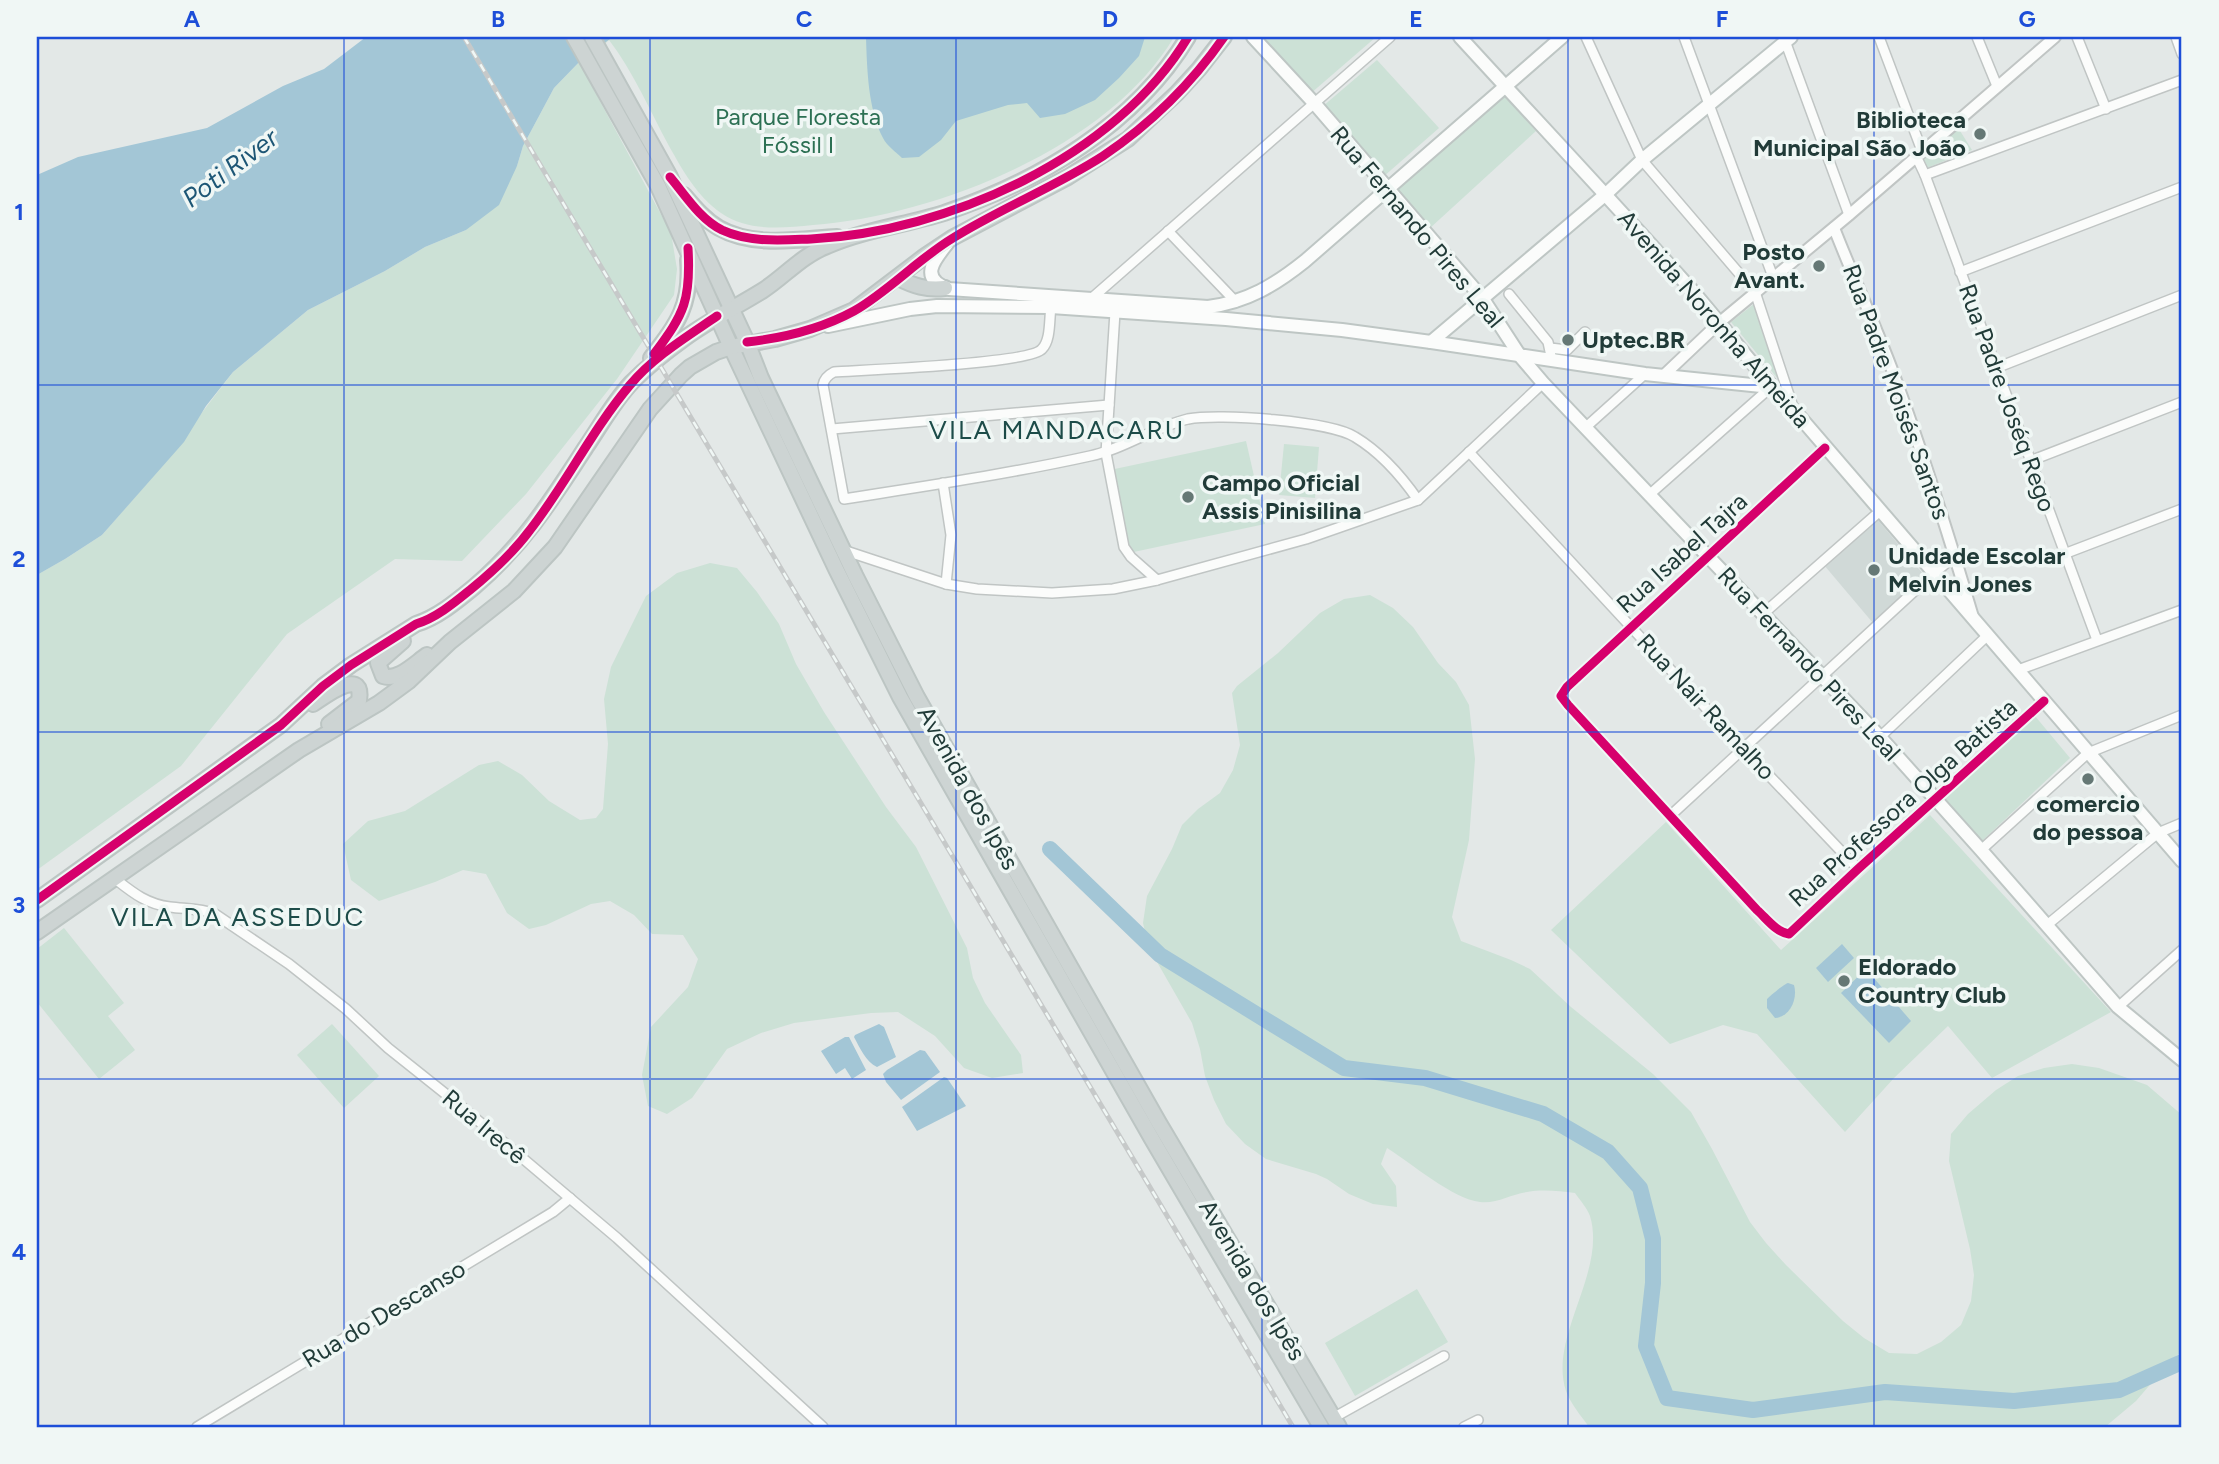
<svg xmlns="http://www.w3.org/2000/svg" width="2219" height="1464" font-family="Figtree,sans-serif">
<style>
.built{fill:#d0d9d7}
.green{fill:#cce1d6}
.water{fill:#a3c6d6}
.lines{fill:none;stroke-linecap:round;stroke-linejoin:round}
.river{stroke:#a3c6d6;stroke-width:16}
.minor-casing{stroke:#c0c5c4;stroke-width:12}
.tertiary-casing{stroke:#c0c5c4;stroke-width:14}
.secondary-casing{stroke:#bec6c4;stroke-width:16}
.primary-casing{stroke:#bcc5c3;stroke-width:18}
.minor{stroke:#fbfcfb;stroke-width:9}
.tertiary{stroke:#fbfcfb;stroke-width:10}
.secondary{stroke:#fbfcfb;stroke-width:12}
.primary{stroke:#cdd4d3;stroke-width:14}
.rail-casing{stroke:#c6c9c9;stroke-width:5}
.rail{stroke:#f0f7f5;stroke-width:2.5;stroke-dasharray:8;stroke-linecap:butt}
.cycleway-casing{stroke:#f0f7f5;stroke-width:13}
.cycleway{stroke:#d6006c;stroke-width:9}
.grid{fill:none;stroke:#1d4ed8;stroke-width:2;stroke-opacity:0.55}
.poi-dot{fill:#657875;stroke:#f0f7f5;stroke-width:2.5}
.labels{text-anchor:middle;stroke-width:7;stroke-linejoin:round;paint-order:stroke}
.park-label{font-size:24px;fill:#2c7053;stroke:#f0f7f5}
.poi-label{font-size:24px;font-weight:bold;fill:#213b38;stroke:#f0f7f5;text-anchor:start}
.street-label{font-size:24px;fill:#213b38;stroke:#f0f7f5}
.water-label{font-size:26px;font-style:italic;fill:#1d5675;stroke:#f0f7f5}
.neighbourhood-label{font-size:26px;letter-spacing:2px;fill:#1d4c49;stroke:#f0f7f5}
.neatline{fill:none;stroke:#1d4ed8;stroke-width:2.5}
.grid-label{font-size:23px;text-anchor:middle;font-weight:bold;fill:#1d4ed8}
</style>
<rect width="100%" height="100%" fill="#e3e8e7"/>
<polygon class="built" points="1877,519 1924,575 1873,623 1824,565"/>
<g class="green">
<path d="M612 37H1174C1109 147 936 216 813 225 782 228 749 232 721 213 697 196 683 171 669 146 650 111 633 71 609 40L581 66 671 233 677 269 674 295 617 379 526 494 462 561 395 559 287 634 181 766 37 870V575L65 559 102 535 155 474 233 372 308 310 385 271 425 247 466 230 517 166 523 146 554 88 584 57Z"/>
<polygon points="1261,37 1376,37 1310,94"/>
<polygon points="1377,60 1439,128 1383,177 1322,107"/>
<polygon points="1504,95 1536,131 1429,229 1396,191"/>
<polygon points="1957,126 1972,150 1924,169 1919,156"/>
<polygon points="1755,303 1787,390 1731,322"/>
<polygon points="1246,441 1265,524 1129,553 1110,470"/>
<polygon points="1284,444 1319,447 1315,498 1279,495"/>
<polygon points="710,563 737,568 757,592 779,624 796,664 824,712 886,807 916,847 967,948 973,978 985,1003 1021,1055 1023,1073 992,1078 964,1068 935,1036 898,1012 871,1013 794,1023 761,1033 727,1049 692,1098 667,1114 648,1106 642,1075 651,1027 688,987 698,959 683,935 652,934 634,915 610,901 591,904 546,925 529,929 507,913 486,874 463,870 435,882 379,901 351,880 343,844 368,821 405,811 479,765 498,761 522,775 549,801 580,820 596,818 603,809 608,744 604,699 611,667 646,596 677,573"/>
<path d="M1370 595 1393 608 1413 627 1438 663 1456 682 1469 705 1475 759 1469 840 1452 917 1461 941 1511 960 1530 969 1571 1007 1653 1074 1691 1112 1712 1149 1750 1222 1766 1243 1786 1265 1843 1321 1864 1338 1889 1353 1917 1354 1941 1342 1961 1325 1971 1301 1974 1275 1970 1249 1949 1161 1951 1134 1968 1114 1996 1090 2018 1076 2044 1068 2072 1064 2099 1068 2147 1085 2182 1115V1352L2173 1358 2136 1401 2105 1427H1589C1582 1417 1570 1403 1566 1391 1548 1337 1607 1272 1590 1216 1587 1208 1580 1200 1575 1193 1559 1191 1543 1189 1527 1192 1511 1194 1497 1204 1480 1202 1453 1199 1411 1163 1387 1148L1381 1164 1396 1186 1397 1207 1373 1204 1349 1194 1327 1179 1316 1174 1266 1159 1245 1144 1226 1124 1214 1100 1205 1076 1200 1049 1192 1023 1149 948 1143 923 1147 896 1172 849 1182 825 1198 809 1220 793 1233 770 1240 745 1232 693 1237 686 1278 653 1320 613 1344 599Z"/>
<polygon points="2035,716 2070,758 1982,841 1940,797"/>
<polygon points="1930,815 2111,1012 1992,1078 1948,1026 1894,1078 1845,1132 1757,1034 1723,1025 1670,1044 1551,930 1666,822 1781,950"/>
<polygon points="64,928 124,1003 108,1016 135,1050 99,1079 37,1002 37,949"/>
<polygon points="332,1024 379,1076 344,1108 297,1055"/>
<polygon points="1417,1289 1448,1342 1355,1396 1325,1343"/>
</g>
<g class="water">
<polygon points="366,37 613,37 584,57 554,88 523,146 517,166 499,205 466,230 425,247 385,271 308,310 233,372 206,406 184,442 102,535 65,559 37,575 37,175 78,157 207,128 283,86 324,69"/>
<path d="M866 37H1145L1139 56 1119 78 1095 100 1065 114 1040 118 1027 103 1008 105 956 121 941 140 919 157 902 158C896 152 887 146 883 138 868 109 867 69 866 37Z"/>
<polygon points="1842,944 1854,958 1828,982 1816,968"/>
<polygon points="1866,969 1911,1021 1889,1043 1841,993"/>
<path d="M1788 983 1794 985C1798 999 1790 1017 1775 1018L1767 1008V999C1770 996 1784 984 1788 983Z"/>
<path d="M879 1024 884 1027 896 1057 877 1067C866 1062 860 1048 854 1037L855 1035Z"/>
<polygon points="845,1037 849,1037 866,1070 852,1079 845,1068 836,1074 821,1051"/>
<polygon points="920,1050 925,1051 940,1072 901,1100 886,1082 883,1074 887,1070"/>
<polygon points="944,1077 947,1078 966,1106 917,1131 902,1107"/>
</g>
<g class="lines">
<polyline class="river" points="1050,849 1160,955 1344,1068 1425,1078 1543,1114 1608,1152 1640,1188 1653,1239 1653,1283 1646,1346 1667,1398 1753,1410 1885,1392 2014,1401 2119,1390 2182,1362"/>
<defs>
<g id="minor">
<polyline points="1586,37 1642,160 1755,292 1793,407"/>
<polyline points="1684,37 1773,277"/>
<polyline points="1879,37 1922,151"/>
<polyline points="1977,37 1997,86"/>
<polyline points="2077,37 2106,109"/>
<polyline points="2176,37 2182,54"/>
<polyline points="1784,38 1849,215"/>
<polyline points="1916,156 1925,175 2097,640"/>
<polyline points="1925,175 2182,80"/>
<polyline points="1168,231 1236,302"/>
<polyline points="1960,272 2182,187"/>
<polyline points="1509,294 1548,342 1552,361"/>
<polyline points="1092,298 1390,37"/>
<path d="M1051 307C1049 320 1051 340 1042 349 1029 364 863 370 834 372 828 375 824 379 823 385L844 499C926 486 1008 474 1090 456 1124 449 1154 427 1188 419 1218 413 1330 421 1355 437 1380 452 1402 477 1418 500"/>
<polyline points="1115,312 1106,453 1124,547 1131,557 1157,580"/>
<polyline points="1550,348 1567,350 1585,332"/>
<polyline points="1996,368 2182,295"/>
<polyline points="1586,427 1645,374"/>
<polyline points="832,429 1109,405"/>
<path d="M1825 448 1567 687 1561 696 1568 705 1757 910C1767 919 1776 932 1789 934L1858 869 2044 701"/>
<polyline points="1469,452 1743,748 1858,869"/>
<polyline points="2030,461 2182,402"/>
<polyline points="943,483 951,535 946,584"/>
<polyline points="1649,495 1771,387"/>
<polyline points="843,550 946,584 977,589 1052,593 1113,589 1157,580 1306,539 1418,500 1543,383"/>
<polyline points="2064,554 2182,509"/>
<polyline points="1763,614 1880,511"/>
<polyline points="2018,670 2182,610"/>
<polyline points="1880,737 1988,635"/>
<polyline points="1670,816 1934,573 1955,556"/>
<polyline points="1981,850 2088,753 2182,715"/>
<path d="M114 878C132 892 146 904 170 907 185 909 200 908 215 914L289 964 346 1009 388 1048 462 1107 617 1238 823 1427"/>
<polyline points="2047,925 2158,833 2182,823"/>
<polyline points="2118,1007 2182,950"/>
<polyline points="1333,1418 1444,1356"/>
<polyline points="197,1427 553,1212 570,1198"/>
<polyline points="1464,1427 1478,1420"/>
</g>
<g id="tertiary">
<path d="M1834 228C1852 274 1873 320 1891 367 1922 449 1948 533 1973 617"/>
<polyline points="1663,376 1720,322 1849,215 2055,37"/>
</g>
<g id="secondary">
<polyline points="1253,37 1315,104 1483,299 1520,356 1543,383 1880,737 1981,850 2118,1007 2182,1060"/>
<path d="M1460 37C1537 121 1614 203 1690 288 1725 328 1756 371 1793 409L2182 861"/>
<path d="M947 244C933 261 919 279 949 289L1208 307C1247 302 1275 285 1305 261L1562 37"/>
<polyline points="828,326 910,309 937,306 1051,307 1226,319 1342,330 1431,342 1645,374 1771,387"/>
<polyline points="1431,342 1606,194 1642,160 1791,37"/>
</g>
<g id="primary">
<polyline points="574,37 658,186 731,347 836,569 900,697 1152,1139 1321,1427"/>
<polyline points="592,37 670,177 747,342 761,378 855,575 917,697 1159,1123 1339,1427"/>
<path d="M684 195C695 208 705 220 719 228 754 248 800 239 837 237"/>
<path d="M898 278C914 286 926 290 945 288"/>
<path d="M651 358C677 324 692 305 688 260"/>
<path d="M403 641 378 663 383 676C398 681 414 664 427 655"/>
<path d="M313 704C324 697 365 665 359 701L329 724"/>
<path d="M37 900 281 725 323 686 351 665 416 624C438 617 457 601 474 587 524 544 551 501 586 447 601 425 614 401 632 382 648 366 667 351 685 338 710 320 736 307 762 291 784 277 801 256 827 246 864 230 905 225 944 213 1039 181 1135 125 1188 37"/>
<polyline points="37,932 299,750 379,703 409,681 450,642 514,591 555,547 650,409 681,375 690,367 716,352 731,347 775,339 810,329 854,310 925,256 952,238 1068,177 1128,139 1177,93 1199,69 1224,37"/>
</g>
</defs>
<use href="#minor" class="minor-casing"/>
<use href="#tertiary" class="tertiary-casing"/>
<use href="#secondary" class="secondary-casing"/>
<use href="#primary" class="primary-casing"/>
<use href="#minor" class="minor"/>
<use href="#tertiary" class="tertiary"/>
<use href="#secondary" class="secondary"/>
<use href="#primary" class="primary"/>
<defs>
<polyline id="rail" points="464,37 1293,1427"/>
</defs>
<use href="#rail" class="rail-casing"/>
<use href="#rail" class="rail"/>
<defs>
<g id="cycleway">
<path d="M670 177C686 196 700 219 722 230 750 243 782 240 811 239 948 232 1116 157 1188 37"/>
<path d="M747 342C783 338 821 329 854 311 889 291 918 259 953 238 1001 208 1055 187 1103 156 1149 125 1192 83 1224 37"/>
<path d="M654 354C685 313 691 299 688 248"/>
<path d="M1825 448 1567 687 1561 696 1568 705 1757 910C1767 919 1776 932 1789 934L1858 869 2044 701"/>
<path d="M37 900 281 725 323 686 351 665 416 624C436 618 454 603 470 590 492 572 513 553 530 530 566 484 592 430 630 385 653 357 688 336 717 316"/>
</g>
</defs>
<use href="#cycleway" class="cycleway-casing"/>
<use href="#cycleway" class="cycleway"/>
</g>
<path class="grid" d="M344 37V1427M650 37V1427M956 37V1427M1262 37V1427M1568 37V1427M1874 37V1427M37 385H2182M37 732H2182M37 1079H2182"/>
<g class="poi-dot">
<circle cx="1980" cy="134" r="7"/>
<circle cx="1819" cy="266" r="7"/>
<circle cx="1568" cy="340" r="7"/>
<circle cx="1188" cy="497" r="7"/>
<circle cx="1874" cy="570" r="7"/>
<circle cx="2088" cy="779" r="7"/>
<circle cx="1844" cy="981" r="7"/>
</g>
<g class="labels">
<g class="park-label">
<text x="798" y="125">Parque Floresta<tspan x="798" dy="28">Fóssil I</tspan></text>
</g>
<g class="poi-label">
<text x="1966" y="128" text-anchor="end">Biblioteca<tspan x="1966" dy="28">Municipal São João</tspan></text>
<text x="1805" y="260" text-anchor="end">Posto<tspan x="1805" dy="28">Avant.</tspan></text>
<text x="1582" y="348">Uptec.BR</text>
<text x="1202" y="491">Campo Oficial<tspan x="1202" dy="28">Assis Pinisilina</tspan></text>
<text x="1888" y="564">Unidade Escolar<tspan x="1888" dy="28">Melvin Jones</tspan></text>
<text x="2088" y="812" text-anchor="middle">comercio<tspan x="2088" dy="28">do pessoa</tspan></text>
<text x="1858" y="975">Eldorado<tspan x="1858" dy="28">Country Club</tspan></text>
</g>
<g class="street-label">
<text transform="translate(1417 227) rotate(50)" y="8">Rua Fernando Pires Leal</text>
<text transform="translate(1714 319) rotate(49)" y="8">Avenida Noronha Almeida</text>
<text transform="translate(1896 392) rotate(70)" y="8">Rua Padre Moisés Santos</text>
<text transform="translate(2007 398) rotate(70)" y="8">Rua Padre Joséq Rego</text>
<text transform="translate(1682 553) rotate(-42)" y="8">Rua Isabel Tajra</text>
<text transform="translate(1809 664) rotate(47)" y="8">Rua Fernando Pires Leal</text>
<text transform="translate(1706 707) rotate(47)" y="8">Rua Nair Ramalho</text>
<text transform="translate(968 788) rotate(61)" y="8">Avenida dos Ipês</text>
<text transform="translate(1903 803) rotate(-42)" y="8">Rua Professora Olga Batista</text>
<text transform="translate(484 1127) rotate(40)" y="8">Rua Irecê</text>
<text transform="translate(1252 1280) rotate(59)" y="8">Avenida dos Ipês</text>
<text transform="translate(384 1314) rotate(-31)" y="8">Rua do Descanso</text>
</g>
<g class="water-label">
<text transform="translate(230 168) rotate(-37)" y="9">Poti River</text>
</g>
<g class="neighbourhood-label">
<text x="1057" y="439">VILA MANDACARU</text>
<text x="238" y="926">VILA DA ASSEDUC</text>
</g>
</g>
<rect width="2219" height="1464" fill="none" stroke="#f0f7f5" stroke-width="77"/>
<rect x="38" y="38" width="2142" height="1388" class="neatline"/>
<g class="grid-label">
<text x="192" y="27">A</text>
<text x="498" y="27">B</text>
<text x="804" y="27">C</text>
<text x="1110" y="27">D</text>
<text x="1416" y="27">E</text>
<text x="1722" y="27">F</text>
<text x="2027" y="27">G</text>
<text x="19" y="220">1</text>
<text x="19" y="567">2</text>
<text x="19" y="913">3</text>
<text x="19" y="1260">4</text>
</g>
</svg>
